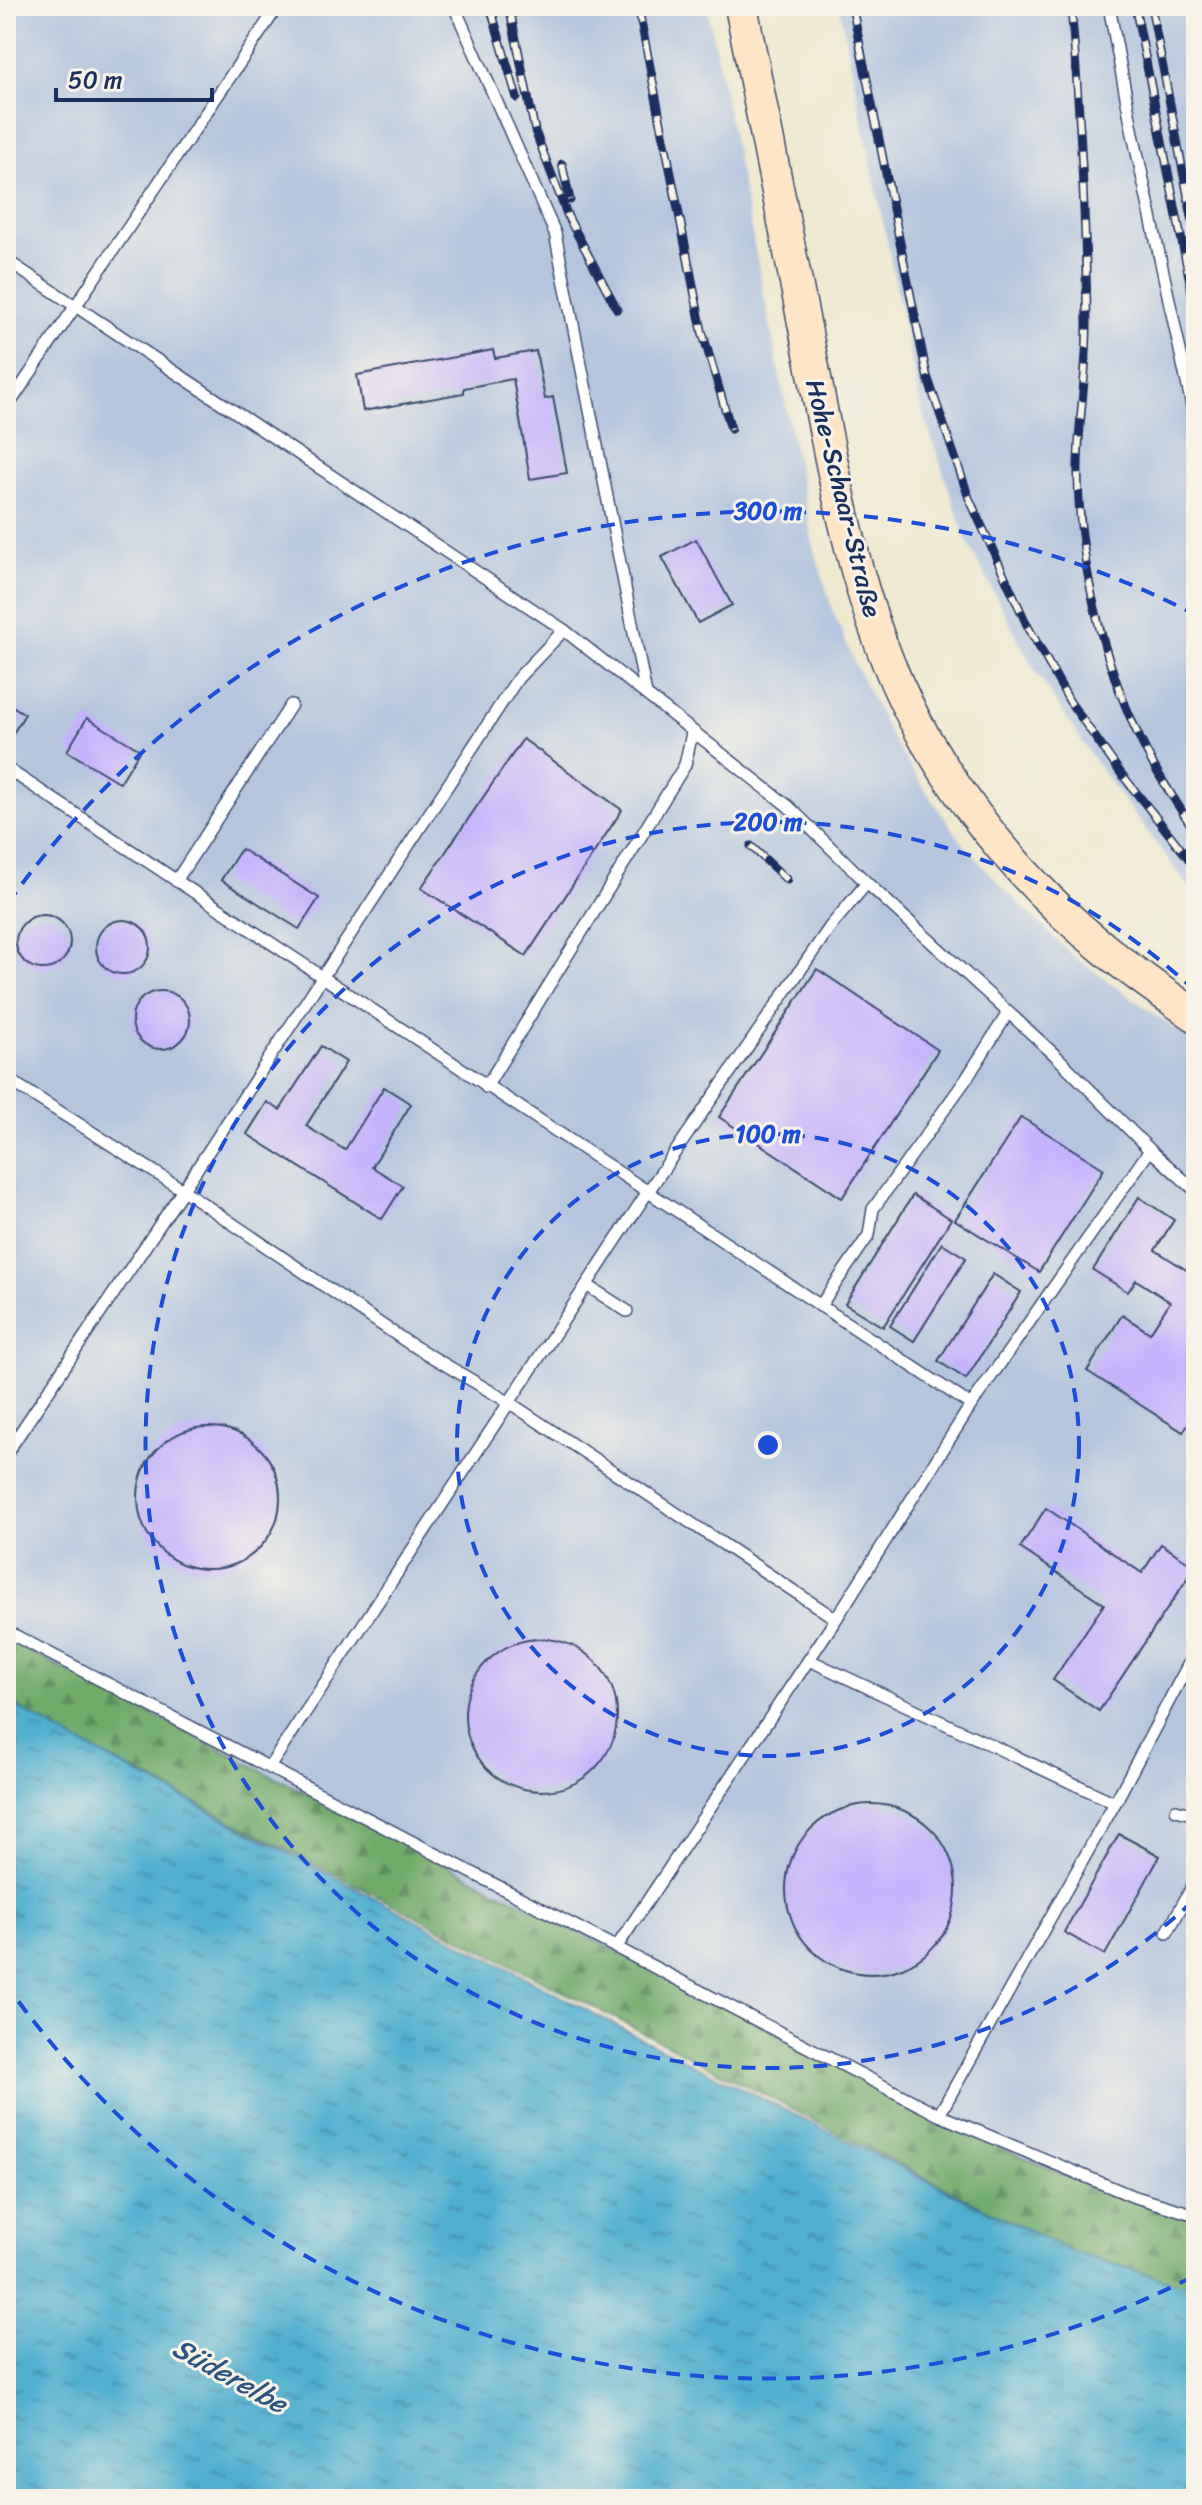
<svg xmlns="http://www.w3.org/2000/svg" width="1202" height="2505" font-family="Sriracha,sans-serif">
<style>
.industrial{fill:#b6c6de}
.forest{fill:url(#forest-firs);stroke:#466d64;stroke-width:2}
.water{fill:url(#water-ripples);stroke:#366f96;stroke-width:2}
.building{fill:#c5b4fb}
.lines{fill:none;stroke-linecap:round;stroke-linejoin:round}
.service-casing{stroke:#3b4b6f;stroke-width:14}
.secondary-casing{stroke:#3b4b6f;stroke-width:35}
.service{stroke:#fff;stroke-width:11}
.secondary{stroke:#fee5c5;stroke-width:32}
.rail-casing{stroke:#1b2f5e;stroke-width:9}
.rail{stroke:#f7f3e8;stroke-width:6;stroke-dasharray:18;stroke-linecap:butt}
.ring{fill:none;stroke:#1d4ed8;stroke-width:4;stroke-dasharray:14 10}
.labels{text-anchor:middle;stroke-width:6;stroke-linejoin:round;paint-order:stroke}
.street-label{font-size:26px;fill:#1b2f5e;stroke:#f7f3e8}
.water-label{font-size:28px;font-style:italic;fill:#2b5580;stroke:#f7f3e8}
.centre{fill:#1d4ed8;stroke:#f7f3e8;stroke-width:4}
.ring-label{font-size:24px;text-anchor:middle;font-weight:bold;fill:#1d4ed8;stroke:#f7f3e8;stroke-width:6;stroke-linejoin:round;paint-order:stroke}
</style>
<defs>
<pattern id="forest-firs" width="22" height="20" patternUnits="userSpaceOnUse" patternTransform="scale(2)"><rect width="22" height="20" fill="#71ab6b"/><path d="M5 1l3.5 6h-7zM16 11l3.5 6h-7z" fill="#5c8c5b"/></pattern>
<pattern id="water-ripples" width="26" height="14" patternUnits="userSpaceOnUse" patternTransform="scale(2)"><rect width="26" height="14" fill="#51afcf"/><path d="M2 4q2-2 4 0t4 0M15 11q2-2 4 0t4 0" fill="none" stroke="#428fab"/></pattern>
</defs>
<rect width="100%" height="100%" fill="#f7f3e8"/>
<filter id="ink" filterUnits="userSpaceOnUse"><feTurbulence type="fractalNoise" baseFrequency=".0125" numOctaves="2"/><feDisplacementMap in="SourceGraphic" scale="16" xChannelSelector="R" yChannelSelector="G"/><feConvolveMatrix kernelMatrix="1 2 1 2 8 2 1 2 1" color-interpolation-filters="sRGB"/></filter>
<filter id="wash" filterUnits="userSpaceOnUse"><feTurbulence type="fractalNoise" baseFrequency=".006" numOctaves="4" result="noise"/><feDisplacementMap in="SourceGraphic" scale="32" xChannelSelector="R" yChannelSelector="G"/><feGaussianBlur stdDeviation="1.8" result="paint"/><feColorMatrix in="noise" values="0 0 0 0 0 0 0 0 0 0 0 0 0 0 0 0 0 1.4 0 .05"/><feComposite in="paint" operator="in"/></filter>
<g filter="url(#wash)">
<rect width="100%" height="100%" fill="#efe9d0"/>
<g class="industrial">
<polygon points="6,6 707,6 814,548 833,611 856,666 891,737 919,781 965,846 1008,893 1073,956 1196,1044 1196,2219 1100,2190 1006,2150 6,1640"/>
<polygon points="839,6 1196,6 1196,896 1103,773 1034,669 966,539 920,404"/>
</g>
<polygon class="forest" points="6,1640 1006,2150 1100,2190 1196,2219 1196,2288 1072,2253 68,1737 6,1700"/>
<polygon class="water" points="6,1700 68,1737 644,2040 1072,2252 1196,2288 1196,2499 6,2499"/>
<g id="blocks">
<g class="building">
<polygon points="493,350 495,358 536,351 545,399 553,397 567,473 530,479 513,379 464,388 464,393 363,411 357,375"/>
<polygon points="696,539 732,605 698,623 662,557"/>
<polygon points="6,702 25,714 6,745"/>
<polygon points="87,718 140,750 120,783 67,751"/>
<polygon points="523,739 622,810 526,956 421,888"/>
<polygon points="241,849 319,898 299,929 221,880"/>
<circle cx="43" cy="942" r="27"/>
<circle cx="123" cy="947" r="27"/>
<polygon points="817,969 938,1050 842,1198 719,1117"/>
<circle cx="161" cy="1020" r="29"/>
<polygon points="321,1046 346,1062 306,1126 345,1150 384,1087 411,1104 372,1167 403,1186 382,1219 247,1134 267,1102 280,1110"/>
<polygon points="1021,1117 1104,1169 1039,1272 955,1220"/>
<polygon points="913,1195 951,1219 883,1327 845,1304"/>
<polygon points="1139,1197 1174,1220 1155,1250 1196,1276 1196,1411 1183,1432 1087,1371 1122,1315 1150,1333 1170,1302 1136,1280 1128,1292 1093,1270"/>
<polygon points="942,1243 966,1258 914,1341 890,1326"/>
<polygon points="993,1274 1021,1292 966,1379 938,1361"/>
<circle cx="209" cy="1498" r="71"/>
<polygon points="1046,1508 1142,1573 1161,1544 1195,1567 1099,1711 1053,1680 1104,1604 1020,1548"/>
<circle cx="541" cy="1715" r="76"/>
<circle cx="871" cy="1889" r="85"/>
<polygon points="1119,1834 1160,1856 1105,1955 1064,1932"/>
</g>
</g>
</g>
<g filter="url(#ink)">
<use href="#blocks" fill-opacity="0" stroke="#3b4b6f" stroke-width="2"/>
<g class="lines">
<defs>
<g id="service">
<polyline points="454,6 555,233 646,694"/>
<polyline points="1109,6 1133,134 1196,424"/>
<polyline points="6,260 564,630 788,806 867,883 1055,1055 1150,1150 1196,1191"/>
<polyline points="6,409 278,6"/>
<polyline points="6,768 971,1405"/>
<polyline points="176,881 291,705"/>
<polyline points="6,1078 183,1190 407,1342 510,1403 836,1619"/>
<polyline points="486,1087 685,765 692,733"/>
<polyline points="588,1286 627,1311"/>
<polyline points="820,1306 869,1235 873,1209 967,1078 1008,1013"/>
<polyline points="6,1454 183,1190 518,678 564,630"/>
<polyline points="6,1631 939,2115 1132,2196 1196,2215"/>
<polyline points="809,1660 1115,1803"/>
<polyline points="270,1766 647,1193 830,927 867,883"/>
<polyline points="1176,1810 1196,1815"/>
<polyline points="1167,1933 1196,1880"/>
<polyline points="616,1948 836,1619 971,1405 1150,1150"/>
<polyline points="939,2115 1115,1803 1196,1650"/>
</g>
<path id="secondary" d="M741 6C765 127 789 247 813 368 838 494 859 623 924 737 971 818 1034 893 1108 952 1136 975 1166 995 1196 1016"/>
</defs>
<use href="#service" class="service-casing"/>
<use href="#secondary" class="secondary-casing"/>
<use href="#service" class="service"/>
<use href="#secondary" class="secondary"/>
<defs>
<g id="rail">
<polyline points="490,6 517,98"/>
<polyline points="509,6 535,131 568,217 617,309"/>
<polyline points="638,6 702,331 731,429"/>
<polyline points="852,6 927,376 969,498 1027,625 1070,702 1120,772 1196,868"/>
<path d="M1071 6C1080 112 1086 220 1087 326 1087 376 1077 426 1078 477 1080 575 1107 680 1154 766 1167 789 1182 811 1196 833"/>
<polyline points="1135,6 1196,312"/>
<polyline points="1151,6 1196,238"/>
<polyline points="562,164 570,200"/>
<polyline points="751,846 787,880"/>
</g>
</defs>
<use href="#rail" class="rail-casing"/>
<use href="#rail" class="rail"/>
</g>
</g>
<g class="ring">
<circle cx="768" cy="1445" r="311"/>
<path d="M1193 1901A623 623 0 1 1 1193 989"/>
<path d="M1192 2277A934 934 0 0 1 8 1987M8 903A934 934 0 0 1 1192 613"/>
</g>
<g class="labels">
<g class="street-label">
<text transform="translate(844 498) rotate(76)" y="9">Hohe-Schaar-Straße</text>
</g>
<g class="water-label">
<text transform="translate(230 2375) rotate(29)" y="10">Süderelbe</text>
</g>
</g>
<circle cx="768" cy="1445" r="12" class="centre"/>
<g class="ring-label">
<text x="768" y="519">300 m</text>
<text x="768" y="830">200 m</text>
<text x="768" y="1142">100 m</text>
</g>
<rect width="1202" height="2505" fill="none" stroke="#f7f3e8" stroke-width="32"/>
<path d="M56 88v12h156v-12" fill="none" stroke="#1b2f5e" stroke-width="4"/>
<text x="68" y="88" font-size="24" fill="#1b2f5e" stroke="#f7f3e8" stroke-width="6" paint-order="stroke">50 m</text>
</svg>
